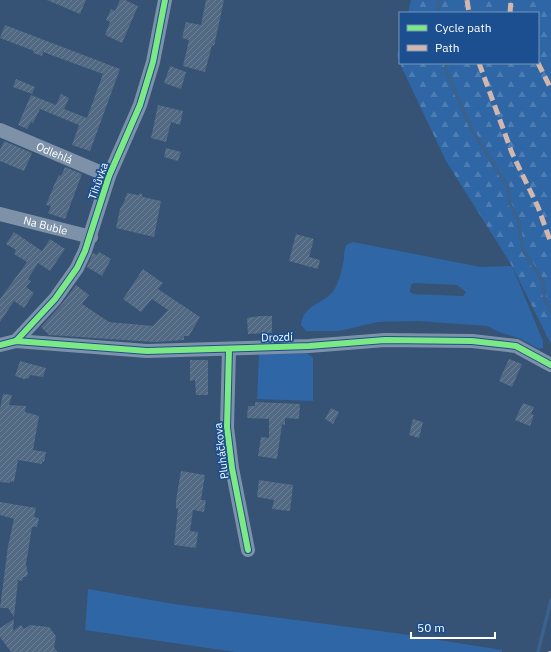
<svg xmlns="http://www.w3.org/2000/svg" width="551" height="652" font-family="'IBM Plex Sans',sans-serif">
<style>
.green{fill:#2f66a5;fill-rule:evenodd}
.forest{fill:url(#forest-firs)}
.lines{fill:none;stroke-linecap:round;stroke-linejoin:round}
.stream{stroke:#3b618d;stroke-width:3.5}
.building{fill:url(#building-hatch)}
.minor{stroke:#7d92a8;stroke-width:14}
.quiet{stroke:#d1b7ad;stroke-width:5;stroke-dasharray:10 5;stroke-linecap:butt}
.cycleway-casing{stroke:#1b4f8f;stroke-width:8}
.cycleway{stroke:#7ce984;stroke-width:6}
.labels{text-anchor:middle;stroke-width:3.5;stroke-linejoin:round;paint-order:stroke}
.street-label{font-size:11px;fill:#fff;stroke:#1b4f8f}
</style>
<defs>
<pattern id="forest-firs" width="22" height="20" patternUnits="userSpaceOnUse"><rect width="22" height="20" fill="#2f66a5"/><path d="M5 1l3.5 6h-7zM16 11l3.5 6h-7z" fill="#4e7db2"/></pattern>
<pattern id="building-hatch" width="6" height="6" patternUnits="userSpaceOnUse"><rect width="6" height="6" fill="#526984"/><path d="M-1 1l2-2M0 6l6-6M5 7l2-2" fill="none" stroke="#6c8096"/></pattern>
</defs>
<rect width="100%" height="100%" fill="#365274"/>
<g class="green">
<path d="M353 242 481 267 512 266 543 341V348L539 349 521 339 499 332 487 326 418 321 378 322 339 331H306L301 325C303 303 327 304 335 288 340 280 342 268 344 259 344 255 344 250 346 246 347 244 350 243 353 242ZM414 283 457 285 466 292 463 296 414 294 410 292 411 285Z"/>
<polygon points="307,353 313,358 313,401 257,399 259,354"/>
<polygon points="88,589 174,604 395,633 502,650 502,652 235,652 85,630"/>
</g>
<polygon class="forest" points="411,0 551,0 551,344 512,266 446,161 402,68 397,55 400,45 400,63 538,63 538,13 408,13"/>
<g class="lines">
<g class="stream">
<polyline points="438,13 439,0"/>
<polyline points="446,63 446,71 472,130 508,187 510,204 518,220 523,250 542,280 545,301 551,310"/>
<polyline points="538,652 551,600"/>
</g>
</g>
<g class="building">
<polygon points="47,0 86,0 80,14"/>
<polygon points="120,0 125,0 138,6 122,43 105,35 110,22 106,20 111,9 115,11"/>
<polygon points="206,0 224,0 214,46 212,45 205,72 183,66 189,40 182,38 186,22 201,25"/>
<polygon points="5,25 120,69 90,151 72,145 79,125 40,109 33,123 31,122 27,129 18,125 31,95 56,105 61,94 69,98 64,109 87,118 103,74 43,52 42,56 33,53 34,51 0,38"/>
<polygon points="170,66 186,72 181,89 164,83"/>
<polygon points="16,79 35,87 32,94 13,87"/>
<polygon points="158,105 183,111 180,125 171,122 166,142 151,138"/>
<polygon points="4,141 32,153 24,171 0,161 0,150"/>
<polygon points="166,148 181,152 178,161 164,157"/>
<polygon points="65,167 82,174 65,219 48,213 51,206 46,205 55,183 59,175 61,176"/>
<polygon points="127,193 138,195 141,193 143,197 161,201 154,237 116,228 120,209 124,202"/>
<polygon points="14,232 42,251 50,239 65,249 50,271 38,263 28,279 31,281 26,287 34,293 24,308 14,301 0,322 0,299 27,262 14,254 16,250 6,244"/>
<polygon points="296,234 314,239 309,257 320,260 318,269 289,261"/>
<polygon points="99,252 111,259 102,276 87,267 93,253 97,255"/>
<polygon points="143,269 163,283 158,289 200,317 189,336 184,336 184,340 155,342 49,335 41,327 61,305 76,285 89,295 82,304 109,322 153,326 168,310 152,299 141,312 123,299"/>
<polygon points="260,316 272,316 272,333 248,334 247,318"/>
<polygon points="509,359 522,364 512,387 499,381"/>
<polygon points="190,360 208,360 208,395 196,395 195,380 190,381"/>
<polygon points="20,361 46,368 43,377 30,375 29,378 24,379 15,376"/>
<polygon points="3,394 12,395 9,405 26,406 25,412 39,416 33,450 46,452 44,462 42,461 42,464 18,460 14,482 10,481 10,483 0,482 0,409"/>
<polygon points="255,402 300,404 299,419 285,418 285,425 282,424 277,459 258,456 261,437 269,438 269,419 247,418 248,406 255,406"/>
<polygon points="523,403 534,407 531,414 534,415 530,426 515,420"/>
<polygon points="331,408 339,412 333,424 325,419"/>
<polygon points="413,419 423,422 419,438 409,435"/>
<polygon points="181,471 205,475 201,500 206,500 204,512 193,510 190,531 198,532 196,548 174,545 178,509 176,508 176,500"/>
<polygon points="259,480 293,485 290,511 272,509 274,500 257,497"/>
<polygon points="0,502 36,508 34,517 39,518 37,527 32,527 26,564 28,574 26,577 23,577 22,581 18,580 14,617 8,608 0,608 8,546 14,519 0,515"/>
<polygon points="14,619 13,631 21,625 24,629 30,625 49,627 56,636 54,647 57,652 11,652 0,637 0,628"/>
</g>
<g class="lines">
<g class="minor">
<path id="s1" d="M0 130 109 176"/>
<path id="s2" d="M0 214 91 237"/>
<polyline points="16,341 55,299 77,268 85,251 109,176 140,105 153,62 165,0"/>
<polyline points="0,345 16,341 147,351 309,346 385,340 472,341 516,346 551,365"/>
<polyline points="229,349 227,427 232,468 248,550"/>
</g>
<g class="quiet">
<polyline points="467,0 469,13"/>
<polyline points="510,13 511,0"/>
<polyline points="479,63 512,153 538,207 551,243"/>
<polyline points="538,63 551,89"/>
<polyline points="551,652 551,651"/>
</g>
<defs>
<g id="cycleway">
<polyline points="16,341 55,299 77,268 85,251 109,176 140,105 153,62 165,0"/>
<polyline points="0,345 16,341 147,351 309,346 385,340 472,341 516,346 551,365"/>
<polyline points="229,349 227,427 232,468 248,550"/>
</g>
</defs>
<use href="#cycleway" class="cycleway-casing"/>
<use href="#cycleway" class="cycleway"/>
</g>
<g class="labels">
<g class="street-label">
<text dy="4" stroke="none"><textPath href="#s1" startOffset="59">Odlehlá</textPath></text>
<text transform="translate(98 181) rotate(-70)" y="4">Tihůvka</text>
<text dy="4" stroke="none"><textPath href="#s2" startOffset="47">Na Buble</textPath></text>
<text transform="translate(277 337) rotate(-2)" y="4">Drozdí</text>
<text transform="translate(221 451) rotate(-97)" y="4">Pluháčkova</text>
</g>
</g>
<rect x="399" y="12" width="140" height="52" fill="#1b4f8f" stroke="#7695bc"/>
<rect x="407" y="25" width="20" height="6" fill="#7ce984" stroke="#7695bc"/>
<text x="435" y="32" font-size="12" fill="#ffffff">Cycle path</text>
<rect x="407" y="45" width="20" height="6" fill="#d1b7ad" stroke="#7695bc"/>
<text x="435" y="52" font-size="12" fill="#ffffff">Path</text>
<path d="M411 632v6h84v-6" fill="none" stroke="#ffffff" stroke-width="2"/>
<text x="417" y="632" font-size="12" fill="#ffffff" stroke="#1b4f8f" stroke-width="3" paint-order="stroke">50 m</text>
</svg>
